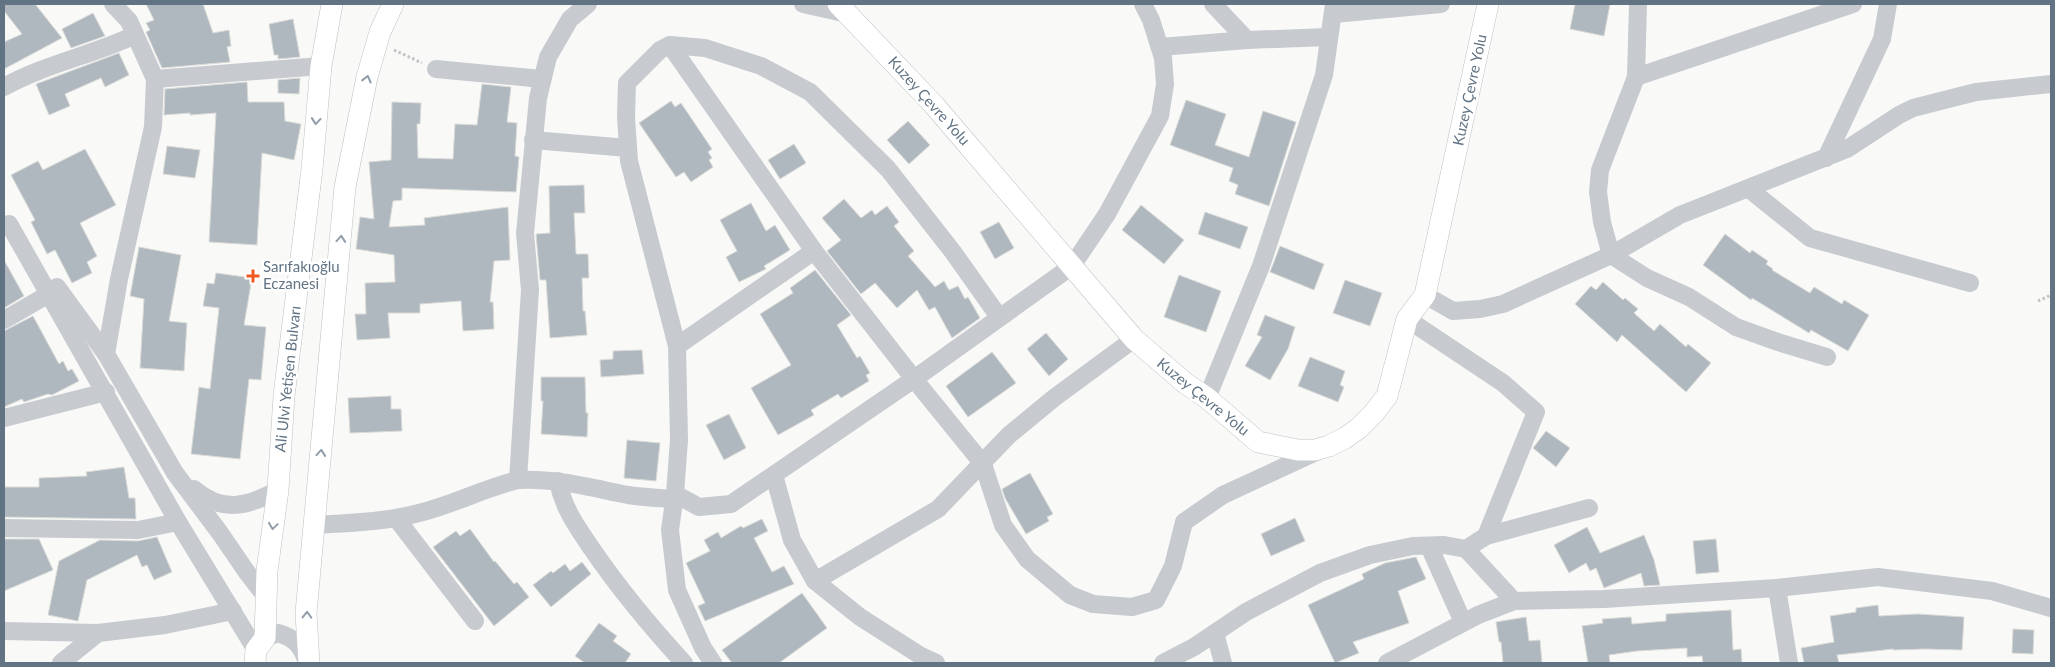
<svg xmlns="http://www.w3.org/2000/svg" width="2055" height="667" font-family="Lato,sans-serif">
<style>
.building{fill:#afb8be;stroke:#dbdbd9}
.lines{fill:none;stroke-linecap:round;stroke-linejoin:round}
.major-casing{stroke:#bcc0c4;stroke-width:22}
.path{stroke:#c0c3c5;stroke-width:3;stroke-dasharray:2.5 2.5;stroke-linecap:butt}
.minor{stroke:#c7cbcf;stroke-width:18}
.major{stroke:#fff;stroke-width:21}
.oneway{stroke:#919ea9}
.poi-dot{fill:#f1581f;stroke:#fff;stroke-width:2}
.labels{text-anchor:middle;stroke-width:5;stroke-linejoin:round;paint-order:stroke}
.street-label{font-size:15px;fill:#627484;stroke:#fff}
.poi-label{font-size:15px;fill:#627484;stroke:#fff;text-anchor:start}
</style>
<rect width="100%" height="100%" fill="#f9f9f7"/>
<g class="building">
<polygon points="4,4 35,4 62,38 4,69 4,42 22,34 4,11"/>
<polygon points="146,4 203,4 213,33 229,30 231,46 227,47 230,62 162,68 146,32 150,30 146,23 154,20"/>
<polygon points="1575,4 1610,4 1604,36 1570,29"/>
<polygon points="93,13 105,36 71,48 62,29"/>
<polygon points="293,19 300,57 278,59 278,55 274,55 269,24"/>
<polygon points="119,53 129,75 105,87 101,78 65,94 70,106 49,115 36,84"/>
<polygon points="300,78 299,94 278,93 278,80"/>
<polygon points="247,82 248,102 284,102 285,121 301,124 294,160 262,153 257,245 209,242 216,113 190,115 190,113 164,115 165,89"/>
<polygon points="482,84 511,87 507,122 517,123 515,156 519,157 516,192 402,188 402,200 393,201 389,227 425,225 424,218 508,207 510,260 494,261 490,302 493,302 494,329 463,331 461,301 420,304 420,313 388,313 390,338 357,340 355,314 366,314 365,283 395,282 394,255 356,249 360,217 374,219 369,162 391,160 392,102 421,103 420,124 417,124 418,158 453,159 455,124 477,125"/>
<polygon points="1186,100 1226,114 1215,145 1249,157 1263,111 1296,122 1269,206 1235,194 1238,185 1229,181 1233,168 1170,145"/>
<polygon points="671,101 675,107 681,103 712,149 708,152 712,158 709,160 713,167 691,182 684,172 676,177 639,123"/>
<polygon points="908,121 930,145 909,164 887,140"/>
<polygon points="794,144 806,163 780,179 768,160"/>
<polygon points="167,146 200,150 195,178 163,174"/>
<polygon points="85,149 116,205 80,223 97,256 87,262 92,273 72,283 55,250 47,254 31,222 35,220 11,175 38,161 43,170"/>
<polygon points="584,185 585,213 574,213 576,254 588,254 589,278 582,278 583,311 585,311 587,335 550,338 546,280 540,280 536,234 550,233 549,186"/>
<polygon points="844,199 861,218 872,210 875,215 887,206 899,222 894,226 914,251 908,256 935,287 944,281 949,290 958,286 965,299 968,297 980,318 952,338 935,307 929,310 917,290 897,308 875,283 861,294 827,251 841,240 822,218"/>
<polygon points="751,203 766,231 775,225 790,250 764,266 766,269 739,282 726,257 737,251 720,220"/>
<polygon points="1141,205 1184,240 1164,264 1122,230"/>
<polygon points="1205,212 1248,227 1240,249 1198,234"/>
<polygon points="999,222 1014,248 995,259 980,232"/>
<polygon points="1725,234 1750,253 1752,250 1768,261 1766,264 1773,269 1772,270 1810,293 1814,287 1842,304 1844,300 1869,315 1848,351 1811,330 1809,333 1752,298 1751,300 1703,265"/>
<polygon points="1280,246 1324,264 1314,290 1270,272"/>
<polygon points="139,247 181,255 169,321 187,323 184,371 140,368 144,299 130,296"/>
<polygon points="4,260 24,296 4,308"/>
<polygon points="815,270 851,315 837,325 857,358 860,356 870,373 866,375 869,381 841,398 838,394 811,410 814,415 778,435 751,388 791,365 760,314 793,293 790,288"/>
<polygon points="216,273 252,278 244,325 266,327 261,380 249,379 240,459 191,454 199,387 210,389 219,308 203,306 207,283 214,284"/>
<polygon points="1179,275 1221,291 1206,332 1164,317"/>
<polygon points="1345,280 1382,293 1370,326 1333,313"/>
<polygon points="1603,282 1623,300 1625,298 1638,309 1634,313 1654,331 1660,324 1686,347 1688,344 1711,363 1686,392 1622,335 1617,342 1575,304 1591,286 1596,290"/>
<polygon points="1265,315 1295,327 1288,349 1270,380 1245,366 1262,337 1257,335"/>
<polygon points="33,316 59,364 63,361 68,371 72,369 79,381 52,395 48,394 24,402 22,399 4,407 4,331"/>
<polygon points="1046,333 1068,359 1049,376 1027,349"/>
<polygon points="642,350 644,374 601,377 600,360 613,359 613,351"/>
<polygon points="992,352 1016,383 968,417 946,386"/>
<polygon points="1310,357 1345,371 1340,385 1344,387 1338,402 1298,386"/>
<polygon points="541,377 585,377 586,413 588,413 587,437 541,434 543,401 541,401"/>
<polygon points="391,396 391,409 401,409 402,431 350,433 348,398"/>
<polygon points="729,414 746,448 724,460 706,425"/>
<polygon points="1546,431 1570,448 1556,467 1533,448"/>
<polygon points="627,440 660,443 656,481 624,478"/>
<polygon points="124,467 129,498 135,498 136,519 4,517 4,487 39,487 39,478 87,476 86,472"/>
<polygon points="1030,473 1053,514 1047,517 1049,521 1026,534 1005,498 1002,489"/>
<polygon points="1295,518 1305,541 1271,556 1261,534"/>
<polygon points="762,519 768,531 754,538 772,572 784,566 794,584 705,621 698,606 705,603 686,563 710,551 704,540 718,532 721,538 741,526 743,528"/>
<polygon points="1587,527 1600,553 1644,535 1654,560 1660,585 1644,586 1641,573 1604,588 1596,568 1590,571 1586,563 1569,573 1554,545"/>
<polygon points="470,529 494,562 495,561 514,584 517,582 529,597 494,626 433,547 456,531 460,536"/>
<polygon points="157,537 172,572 154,580 147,565 142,567 137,555 87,580 78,621 48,615 59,561 100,540 138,541"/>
<polygon points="4,539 39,539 53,570 4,591"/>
<polygon points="1716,539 1719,572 1696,574 1693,541"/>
<polygon points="1416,557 1426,579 1398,591 1409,623 1353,642 1359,653 1335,663 1308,605 1364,579 1362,574 1385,563"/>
<polygon points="582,562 591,574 551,607 533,585 551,571 553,573 565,564 570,571"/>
<polygon points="802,593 827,628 779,663 732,663 722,650"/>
<polygon points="1878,605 1879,616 1918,614 1964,617 1962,650 1925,649 1893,650 1893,649 1837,655 1839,663 1804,663 1801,648 1834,642 1830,616 1856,612 1856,608"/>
<polygon points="1731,610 1733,650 1741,649 1742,663 1703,663 1702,656 1687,657 1687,648 1637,651 1609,655 1610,663 1588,663 1582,626 1603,623 1602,619 1631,617 1632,624 1666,621 1666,614"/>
<polygon points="1526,617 1529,641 1540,640 1542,663 1503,663 1501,642 1499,642 1496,622"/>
<polygon points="599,623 617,636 613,641 631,654 625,663 585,663 575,656"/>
<polygon points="2013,629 2034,630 2033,654 2012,653"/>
</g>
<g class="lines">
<defs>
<g id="major">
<polyline points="838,4 934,105 1134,339 1185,383 1207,398 1258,442 1298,450 1315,450 1329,446 1345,438 1359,428 1374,413 1387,396 1407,319 1425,295 1488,4"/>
<polyline points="255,663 256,650 265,638 267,571 278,490 284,396 312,169 321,66 332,4"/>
<polyline points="309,663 306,613 345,187 367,77 380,32 393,4"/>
</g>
</defs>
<use href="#major" class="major-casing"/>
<g class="path">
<polyline points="394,50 422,63"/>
<polyline points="2038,301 2051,295"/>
</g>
<g class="minor">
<polyline points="803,4 848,14"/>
<polyline points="1213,4 1247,40 1328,37"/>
<polyline points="1638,4 1636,77 1600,170 1598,192 1602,222 1611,255 1647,278 1689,297 1736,327 1778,342 1827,357"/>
<polyline points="1334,14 1441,4"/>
<polyline points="670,45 814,251 914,379 983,464 1003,525 1027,559 1070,595 1093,604 1132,607 1156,600 1173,566 1184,522 1223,495 1318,451"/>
<polyline points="1160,47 1247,40"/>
<polyline points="436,69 542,79"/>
<polyline points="1636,77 1853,4"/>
<polyline points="155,79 321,66"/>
<path d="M4 87C45 64 93 55 135 35"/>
<polyline points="533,140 628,148"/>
<polyline points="1826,158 1882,39 1888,4"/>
<polyline points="1749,189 1810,238 1970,283"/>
<polyline points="9,224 178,522 256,650"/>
<polyline points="57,287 106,354 175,473 220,533 246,571 266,597"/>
<polyline points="1425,295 1453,311 1480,309 1503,304 1611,255 1680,215 1847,149 1899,115 1913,108 1976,92 2051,84"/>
<polyline points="1407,319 1503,383 1536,412 1486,536 1466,549"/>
<polyline points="4,320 49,294"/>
<polyline points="677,346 814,251"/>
<polyline points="106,354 119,279 153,127 155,79 129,21 113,4"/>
<polyline points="1207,398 1261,266 1324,75 1334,4"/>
<polyline points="4,418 106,392"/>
<polyline points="774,475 792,540 815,581 860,617 921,656 936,663"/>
<path d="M518 480C556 478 592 488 628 495 642 497 657 498 671 499L675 494 699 507 731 504 914 379 1072 266 1107 214 1160 116 1165 84 1163 58 1151 20 1143 4"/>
<path d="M558 481C563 508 577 527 592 549 620 590 651 627 684 663"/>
<path d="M194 489C222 513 247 507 278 490"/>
<polyline points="396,518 475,621"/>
<path d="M315 525C350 523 385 522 419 513 453 505 484 488 518 480L530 290 525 233 538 98 548 57 570 19 588 4"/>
<polyline points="4,528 138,530 178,522"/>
<polyline points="1486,536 1589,508"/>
<polyline points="1429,546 1463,622"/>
<polyline points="815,581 938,509 1009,435 1054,398 1134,339"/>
<polyline points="1777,588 1789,663"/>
<polyline points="4,631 98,633 165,625 233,611"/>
<polyline points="1215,633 1223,663"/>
<path d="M265 638 278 633C295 638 302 646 307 663"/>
<polyline points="61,663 98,633"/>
<polyline points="713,663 703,648 677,590 670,530 675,494 679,440 677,346 629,161 626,117 627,83 660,50 670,45 705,48 761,66 810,92 888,169 953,252 999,317"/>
<polyline points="1163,663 1194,647 1246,612 1320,573 1370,555 1413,546 1444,545 1466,549 1514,601"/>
<polyline points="1387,663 1478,615 1514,601 1604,599 1777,588 1878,577 1992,591 2051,608"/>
</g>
<use href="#major" class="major"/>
</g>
<defs><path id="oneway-chevron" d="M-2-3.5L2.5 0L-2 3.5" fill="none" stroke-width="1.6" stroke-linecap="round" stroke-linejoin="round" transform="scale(1.25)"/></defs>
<g class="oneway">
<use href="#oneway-chevron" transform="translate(367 79) rotate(-76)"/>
<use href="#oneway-chevron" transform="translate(316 121) rotate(95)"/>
<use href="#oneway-chevron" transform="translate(341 239) rotate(-85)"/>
<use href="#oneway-chevron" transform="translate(321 453) rotate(-85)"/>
<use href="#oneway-chevron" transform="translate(273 526) rotate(98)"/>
<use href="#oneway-chevron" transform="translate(307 615) rotate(-89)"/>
</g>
<path class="poi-dot" d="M250.5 268.5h5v5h5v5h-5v5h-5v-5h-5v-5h5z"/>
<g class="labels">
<g class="street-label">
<text transform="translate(1470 90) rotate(-78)" y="5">Kuzey Çevre Yolu</text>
<text transform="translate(929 101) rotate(48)" y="5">Kuzey Çevre Yolu</text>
<text transform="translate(288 379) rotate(-84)" y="5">Ali Ulvi Yetişen Bulvarı</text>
<text transform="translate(1203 397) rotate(39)" y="5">Kuzey Çevre Yolu</text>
</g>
<g class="poi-label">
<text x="263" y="272">Sarıfakıoğlu<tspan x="263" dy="17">Eczanesi</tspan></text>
</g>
</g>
<rect width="2055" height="667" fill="none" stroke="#627484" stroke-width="10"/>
</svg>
